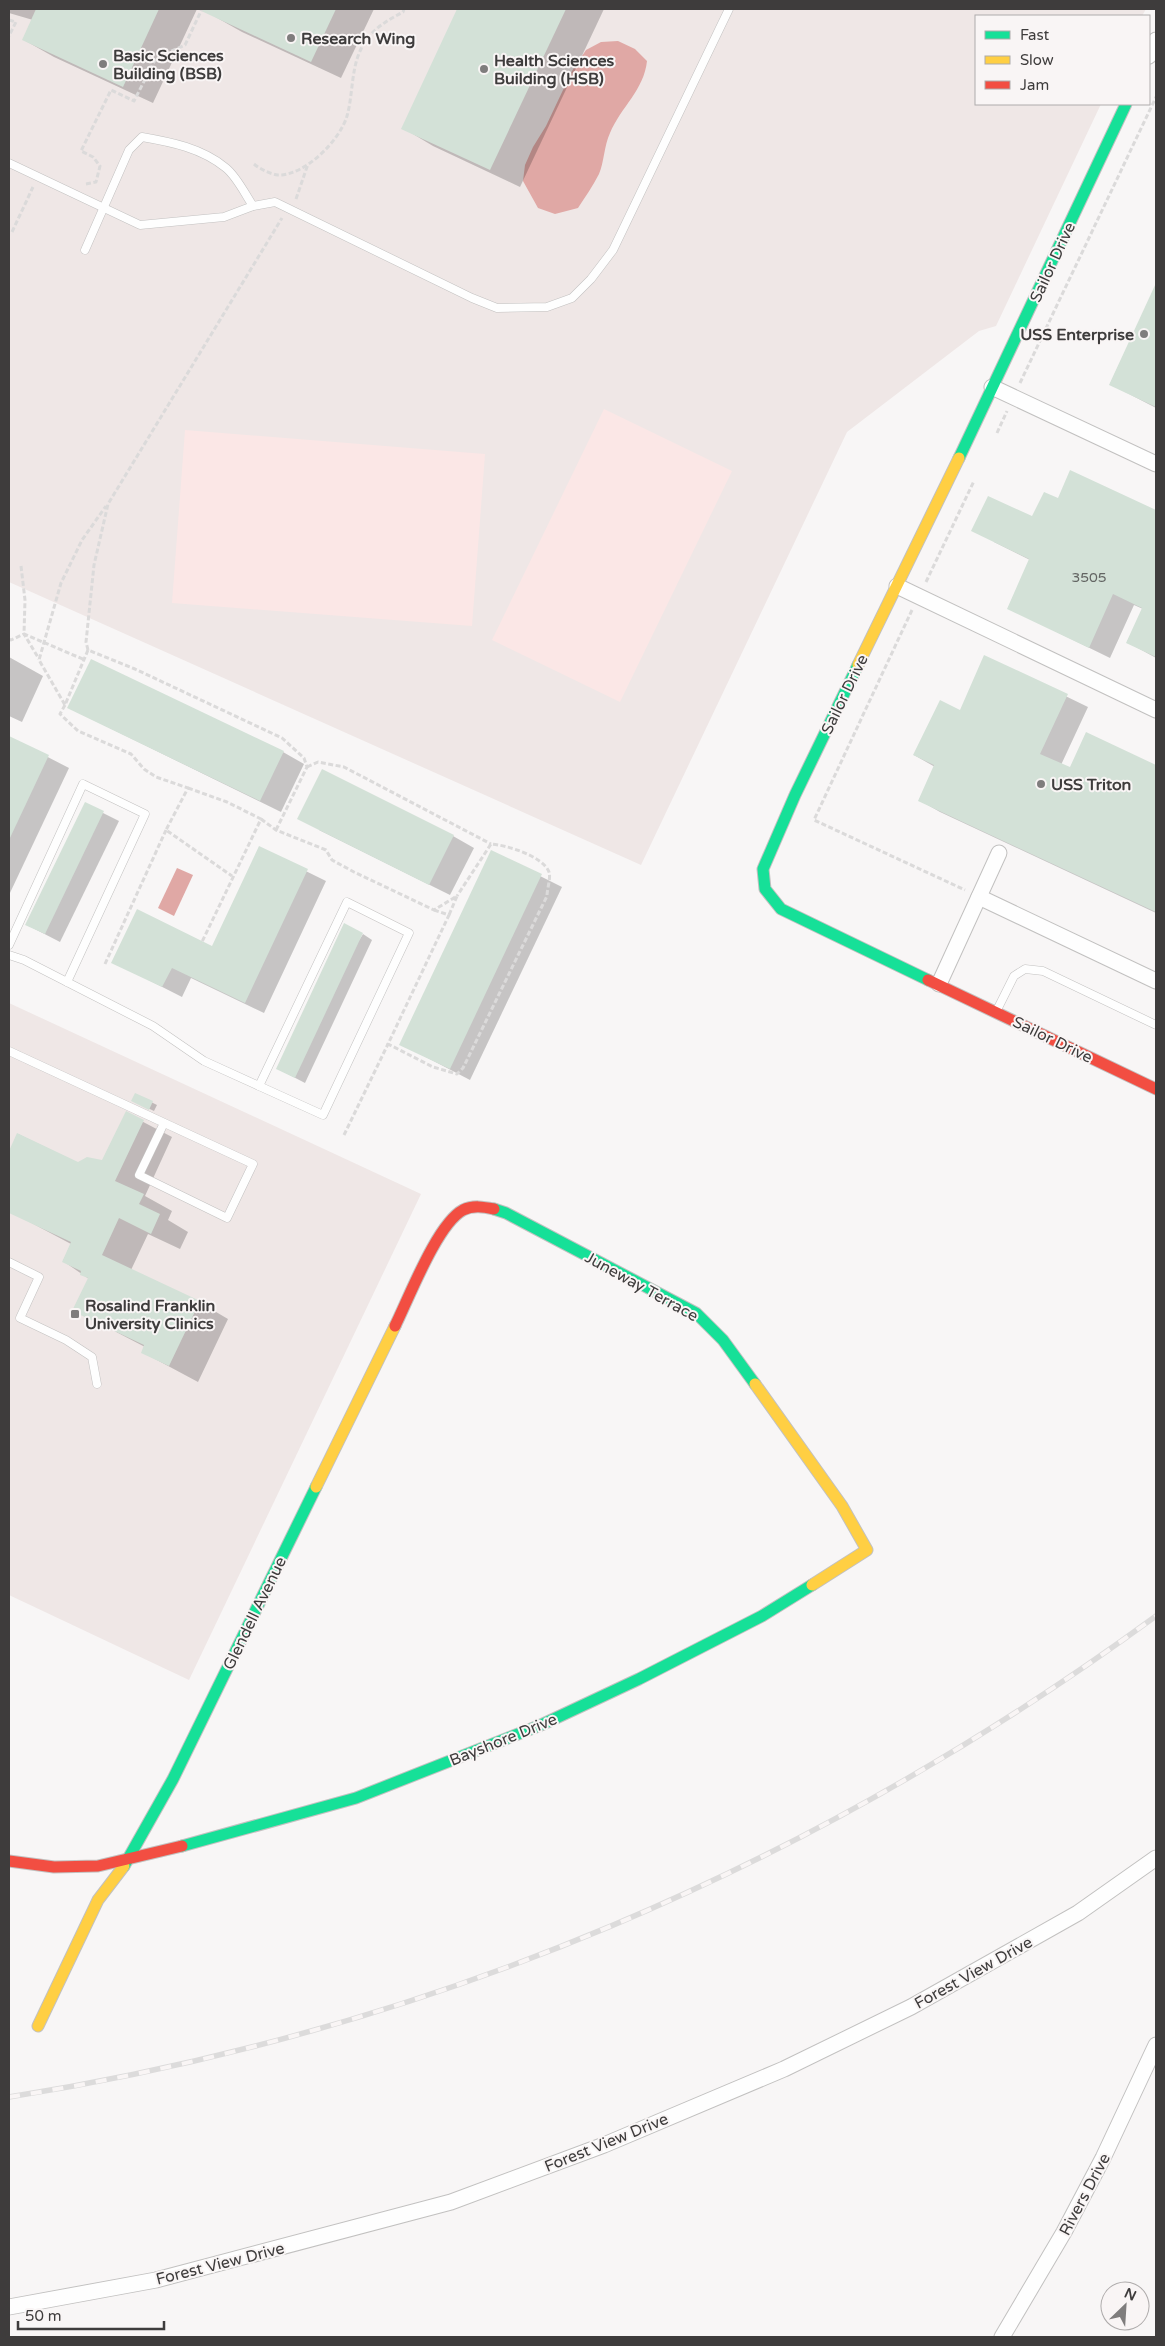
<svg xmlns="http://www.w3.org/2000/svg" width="1165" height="2346" font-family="'Varela Round',sans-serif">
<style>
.built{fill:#efe7e6}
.green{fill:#fbe7e6}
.water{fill:#e0a8a5}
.shadow{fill:#0003}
.building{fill:#d3e1d7}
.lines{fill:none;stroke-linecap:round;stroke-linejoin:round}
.lane-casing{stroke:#c2c1c0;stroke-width:9}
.street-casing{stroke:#c2c1c0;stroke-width:17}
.fast-casing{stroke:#c2c1c0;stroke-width:13}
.slow-casing{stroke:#c2c1c0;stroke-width:13}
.jam-casing{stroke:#c2c1c0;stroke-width:13}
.path{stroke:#dbdada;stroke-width:3;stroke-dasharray:5 2.5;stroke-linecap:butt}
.lane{stroke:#fefefe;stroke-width:8}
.street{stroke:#fefefe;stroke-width:15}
.fast{stroke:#16e098;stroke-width:11}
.slow{stroke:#ffcf43;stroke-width:11}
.jam{stroke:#f24e42;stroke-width:11}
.rail-casing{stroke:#dcdbdb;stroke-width:5.5}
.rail{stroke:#f9f5f5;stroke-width:4;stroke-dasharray:11;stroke-linecap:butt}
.poi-dot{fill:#7f7d7d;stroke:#f9f5f5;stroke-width:2}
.labels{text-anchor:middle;stroke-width:4;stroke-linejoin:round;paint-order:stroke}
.number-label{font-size:14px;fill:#636563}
.poi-label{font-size:16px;font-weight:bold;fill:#3e3c3c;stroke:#f9f5f5;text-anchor:start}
.street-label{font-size:16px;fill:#3e3c3c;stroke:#f9f5f5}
</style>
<rect width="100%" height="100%" fill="#f8f6f6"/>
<g class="built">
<polygon points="9,9 1146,9 1142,16 976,16 976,104 1101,104 996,326 979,331 847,432 641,865 9,582"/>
<polygon points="9,1003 421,1194 189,1680 9,1595"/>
</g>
<g class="green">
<polygon points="604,409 732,471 620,702 492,640"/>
<polygon points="185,430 485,454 472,626 172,603"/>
</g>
<g class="water">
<path d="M618 41 635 49 647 61C644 90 621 107 610 133 604 146 604 163 599 174 593 186 585 197 578 208L555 214 538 208 523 181 525 165 533 147 546 126 572 71 586 50 601 42Z"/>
<polygon points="177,868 193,875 174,916 158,908"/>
</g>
<g class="shadow">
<polygon points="9,9 197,9 153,103 54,57 24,40 33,20 9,13"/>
<polygon points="215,9 374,9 341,78 242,32 212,15"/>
<polygon points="458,9 604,9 520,187 433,146 403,128"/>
<polygon points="1156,286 1156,408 1110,384"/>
<polygon points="1071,472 1156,512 1156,658 1127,642 1143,609 1134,605 1110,658 1008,608 1030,560 994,542 1059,499"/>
<polygon points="9,657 43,676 22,722 9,716"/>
<polygon points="985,657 1088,707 1061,765 1070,769 1086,734 1156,767 1156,913 940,812 919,800 935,767 914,755 960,712"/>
<polygon points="69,708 283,752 304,764 281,812"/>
<polygon points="9,737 69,768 9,895"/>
<polygon points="85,804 119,821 60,942 27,925"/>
<polygon points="319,830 453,836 474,848 450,895"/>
<polygon points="259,848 326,881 264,1013 191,978 182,997 113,962 212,948"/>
<polygon points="492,852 562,887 470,1080 401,1044"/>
<polygon points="363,934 372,940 305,1083 278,1069"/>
<polygon points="135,1094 157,1105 154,1111 137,1103"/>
<polygon points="126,1113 172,1137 145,1196 172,1211 168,1220 188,1232 180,1249 148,1234 131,1270 199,1302 228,1319 198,1382 142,1352 145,1347 74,1310 89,1279 63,1261 71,1244 9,1211 11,1202 9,1201 9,1154 18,1134 78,1163 103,1161"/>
</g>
<g class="building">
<polygon points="36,9 159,9 123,87 22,40"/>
<polygon points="197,9 336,9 311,62"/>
<polygon points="457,9 566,9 490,170 401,129"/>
<polygon points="1156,283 1156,407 1109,385"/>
<polygon points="1070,470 1156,510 1156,657 1126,643 1142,608 1113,594 1089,648 1007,609 1029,559 971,531 988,496 1032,516 1044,492 1058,498"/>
<polygon points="984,655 1068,694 1040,754 1070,767 1086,732 1156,765 1156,912 918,801 934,765 913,755 940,700 960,710"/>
<polygon points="91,659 284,751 260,801 67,708"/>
<polygon points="9,736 49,755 9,840"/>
<polygon points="322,769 454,835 429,885 297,819"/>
<polygon points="85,802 104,811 45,934 25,925"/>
<polygon points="259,846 308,869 245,1003 172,968 162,987 111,963 137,909 212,946"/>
<polygon points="491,850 542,874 450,1069 399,1045"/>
<polygon points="344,923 363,933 295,1078 276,1069"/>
<polygon points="135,1093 153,1101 149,1110 131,1101"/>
<polygon points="126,1111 144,1120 115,1181 144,1194 139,1204 160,1214 151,1234 119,1218 102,1255 200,1301 169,1366 141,1353 144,1345 72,1311 88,1278 80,1275 81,1271 62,1262 71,1242 9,1213 9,1151 17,1133 78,1162 87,1157 102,1160"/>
</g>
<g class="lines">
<defs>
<g id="lane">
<polyline points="9,163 140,225 224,217 253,206 275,202 472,298 497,308 547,307 572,298 591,279 613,250 729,9"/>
<path d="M85 250 129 150 142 137C171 142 202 148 226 168 237 177 245 194 253 206"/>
<polygon points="347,902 409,933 323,1115 259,1086"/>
<polyline points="9,945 83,784 145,814 67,982"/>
<polyline points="9,955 24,960 153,1026 204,1061 259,1086"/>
<polyline points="997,1010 1014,976 1025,969 1043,971 1156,1025"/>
<polyline points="9,1051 253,1164 227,1218 139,1175 164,1123"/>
<polyline points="9,1262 39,1277 20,1318 66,1340 92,1357 97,1384"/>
</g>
<g id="street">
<polyline points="1149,56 1156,40"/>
<polyline points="992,387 1156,464"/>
<polyline points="897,586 1156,710"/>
<polyline points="979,897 1156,981"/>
<polyline points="939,984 999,853"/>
<polyline points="9,2307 156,2280 451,2202 604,2145 784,2069 911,2007 1078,1913 1156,1858"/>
<polyline points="1002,2337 1064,2232 1103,2158 1156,2045"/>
</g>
<g id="fast">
<polyline points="959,458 1126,104"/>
<polyline points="858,665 795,795 763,869 765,889 781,909 928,980"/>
<polyline points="494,1209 506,1213 696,1313 723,1340 755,1384"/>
<polyline points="182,1846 356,1798 541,1725 639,1679 762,1616 812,1585"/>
<polyline points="124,1866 173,1779 316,1487"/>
</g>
<g id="slow">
<polyline points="858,665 959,458"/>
<polyline points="755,1384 842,1506 867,1550 812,1585"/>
<polyline points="316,1487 395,1326"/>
<polyline points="38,2026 98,1900 124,1866"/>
</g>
<g id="jam">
<polyline points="928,980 1156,1089"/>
<path d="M395 1326C409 1298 437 1224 463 1210 473 1205 484 1207 494 1209"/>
<polyline points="9,1861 54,1867 98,1866 182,1846"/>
</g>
</defs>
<use href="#lane" class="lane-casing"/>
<use href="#street" class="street-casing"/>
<use href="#fast" class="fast-casing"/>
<use href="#slow" class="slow-casing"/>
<use href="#jam" class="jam-casing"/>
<g class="path">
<polyline points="9,20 16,22 9,36"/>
<path d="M254 164C260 169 270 174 278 175 305 176 340 140 347 116 353 95 351 69 361 49 369 31 386 21 403 12L404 9"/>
<polyline points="86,184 96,182 100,166 93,157 81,151 111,90 134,101 156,58 185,45 202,9"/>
<polyline points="296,199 308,164"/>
<polyline points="12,232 33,187"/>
<polyline points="1020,383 1156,97"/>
<polyline points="997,433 1007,411"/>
<polyline points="21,566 25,600 24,634 85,660"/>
<polyline points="926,582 974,481"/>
<polyline points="912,610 814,820 965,890"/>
<polyline points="9,639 11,640 24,634 39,659"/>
<polyline points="88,650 65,705 39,660 61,583 82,540 106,506"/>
<polyline points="65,705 60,714 78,731 131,754 144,769 156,777 188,788 166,830 232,876"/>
<polyline points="307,767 318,762 344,767 491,844"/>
<polyline points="188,788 227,802 261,819 201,944"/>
<polyline points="261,819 276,830 326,850 332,860 354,872 434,910 457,896 449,915"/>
<polyline points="276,830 307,767 304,758 282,738 135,669 88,650 86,642 94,565 108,504 282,218"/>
<path d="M434 910 449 915 388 1044 433 1067 457 1074 463 1068 547 896C547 889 551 878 549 872 543 856 506 845 491 844L457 896"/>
<polyline points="105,964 166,830"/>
<polyline points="344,1135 388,1044"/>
</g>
<use href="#lane" class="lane"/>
<use href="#street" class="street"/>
<use href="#fast" class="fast"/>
<use href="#slow" class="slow"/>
<use href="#jam" class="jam"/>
<defs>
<path id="rail" d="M9 2097C429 2031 813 1867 1156 1616"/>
</defs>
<use href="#rail" class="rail-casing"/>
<use href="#rail" class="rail"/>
</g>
<g class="poi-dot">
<circle cx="291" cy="38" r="5"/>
<circle cx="103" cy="64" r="5"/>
<circle cx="484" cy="69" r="5"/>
<circle cx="1144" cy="334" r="5"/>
<circle cx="1041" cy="784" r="5"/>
<rect x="70" y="1309" width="10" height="10" rx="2.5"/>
</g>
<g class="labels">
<g class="number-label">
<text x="1089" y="582">3505</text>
</g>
<g class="poi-label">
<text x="301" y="44">Research Wing</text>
<text x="113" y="61">Basic Sciences<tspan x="113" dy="18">Building (BSB)</tspan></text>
<text x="494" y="66">Health Sciences<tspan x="494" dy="18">Building (HSB)</tspan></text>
<text x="1134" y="340" text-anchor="end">USS Enterprise</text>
<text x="1051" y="790">USS Triton</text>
<text x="85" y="1311">Rosalind Franklin<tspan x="85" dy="18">University Clinics</tspan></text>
</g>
<g class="street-label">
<text transform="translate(1052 262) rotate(-65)" y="6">Sailor Drive</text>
<text transform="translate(844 694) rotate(-64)" y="6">Sailor Drive</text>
<text transform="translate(1053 1039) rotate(26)" y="6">Sailor Drive</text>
<text transform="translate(642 1286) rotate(29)" y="6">Juneway Terrace</text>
<text transform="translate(254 1613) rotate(-64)" y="6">Glendell Avenue</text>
<text transform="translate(503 1739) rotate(-22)" y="6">Bayshore Drive</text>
<text transform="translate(973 1972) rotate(-29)" y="6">Forest View Drive</text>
<text transform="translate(606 2142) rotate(-22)" y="6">Forest View Drive</text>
<text transform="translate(1084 2194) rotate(-62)" y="6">Rivers Drive</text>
<text transform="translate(220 2263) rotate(-14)" y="6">Forest View Drive</text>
</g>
</g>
<rect width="1165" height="2346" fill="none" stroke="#3e3c3c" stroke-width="20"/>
<rect x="975" y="15" width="175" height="90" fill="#f9f5f5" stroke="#aeabab"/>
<rect x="985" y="31" width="25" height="8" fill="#16e098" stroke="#aeabab"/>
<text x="1020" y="40" font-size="15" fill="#3e3c3c">Fast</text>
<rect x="985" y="56" width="25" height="8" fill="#ffcf43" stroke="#aeabab"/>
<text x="1020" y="65" font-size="15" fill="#3e3c3c">Slow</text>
<rect x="985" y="81" width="25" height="8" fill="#f24e42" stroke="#aeabab"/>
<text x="1020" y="90" font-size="15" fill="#3e3c3c">Jam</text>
<g transform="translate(1125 2306) rotate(25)"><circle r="24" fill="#f9f5f5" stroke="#aeabab"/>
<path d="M0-4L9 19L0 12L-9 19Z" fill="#7f7d7d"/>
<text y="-8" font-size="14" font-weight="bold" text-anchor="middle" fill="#3e3c3c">N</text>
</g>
<path d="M18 2321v8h146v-8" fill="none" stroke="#3e3c3c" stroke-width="2.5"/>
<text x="25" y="2321" font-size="15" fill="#3e3c3c" stroke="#f9f5f5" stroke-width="4" paint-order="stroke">50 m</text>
</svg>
